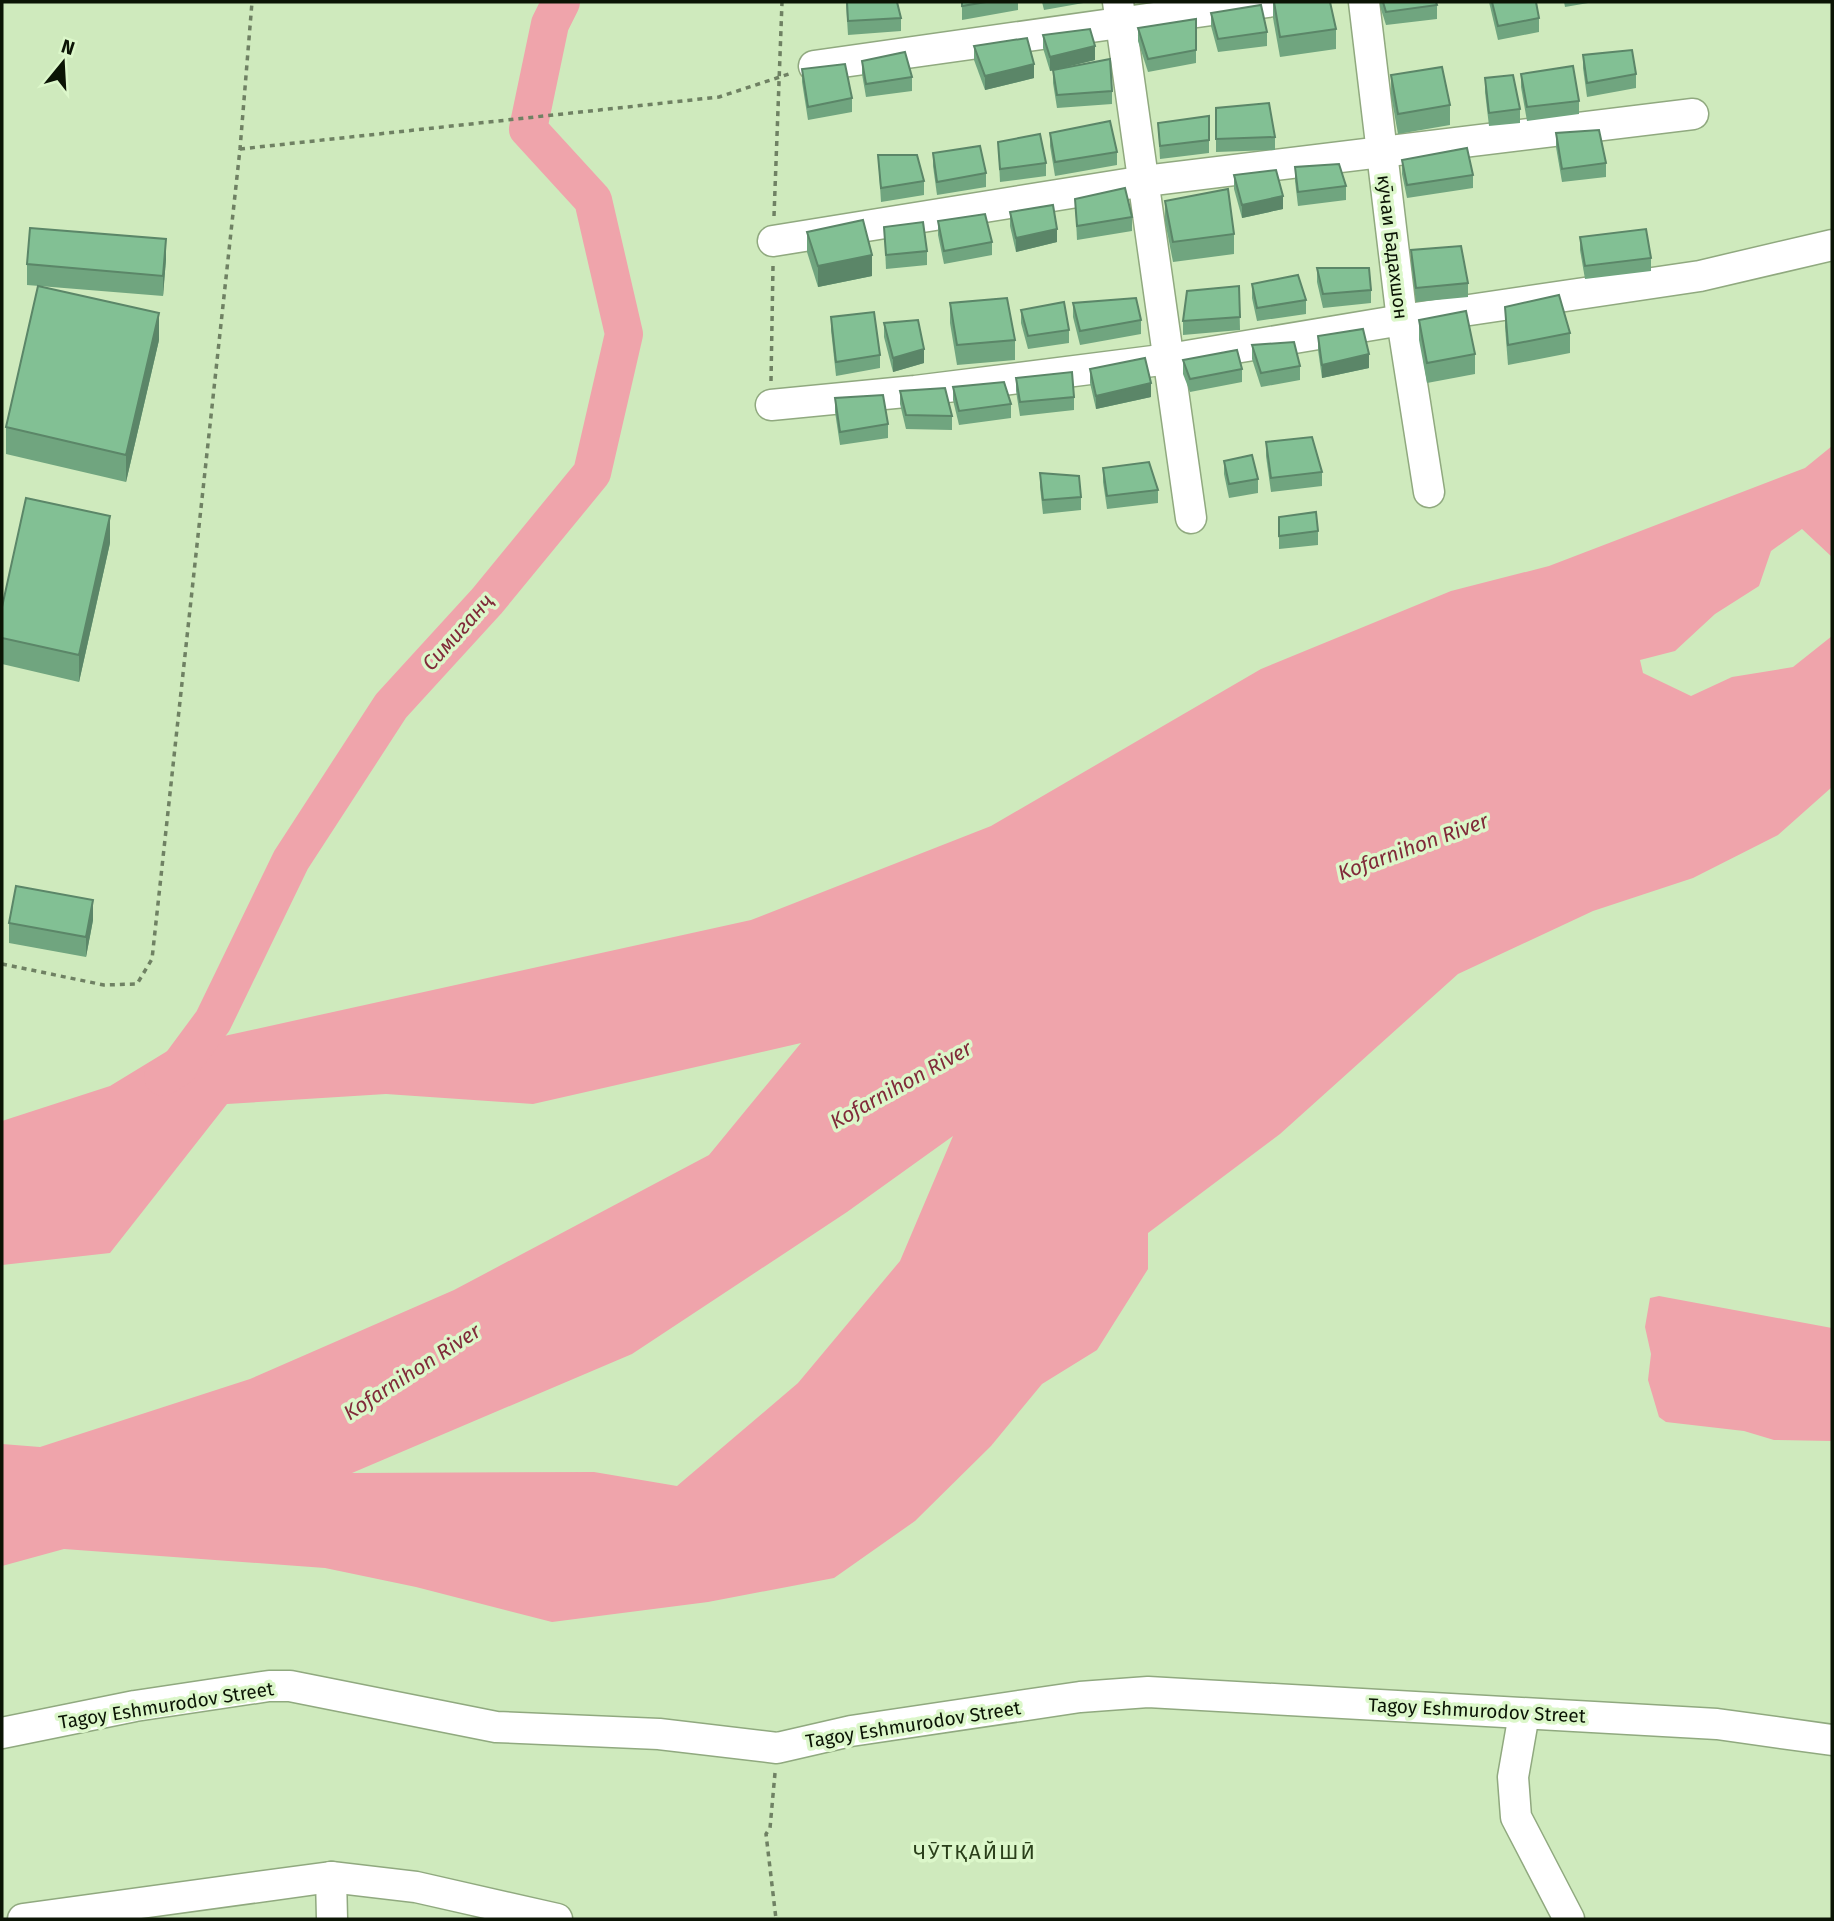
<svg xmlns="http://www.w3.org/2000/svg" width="1834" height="1921" font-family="'Fira Sans',sans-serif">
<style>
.water{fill:#efa4ab;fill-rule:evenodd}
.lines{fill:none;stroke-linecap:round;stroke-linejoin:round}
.river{stroke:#efa4ab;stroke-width:38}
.minor-casing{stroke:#90a97f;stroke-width:33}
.path{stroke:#6f8163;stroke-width:3.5;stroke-dasharray:5 5;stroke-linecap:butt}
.minor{stroke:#fff;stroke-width:30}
.wall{fill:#70a57f}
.shaded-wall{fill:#5b8668}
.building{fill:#82c094;stroke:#5b8668;stroke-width:2}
.labels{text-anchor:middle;stroke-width:7;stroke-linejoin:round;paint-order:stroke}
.street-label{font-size:19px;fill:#0b1405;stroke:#dcf7ca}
.water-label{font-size:21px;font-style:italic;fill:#802a39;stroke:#dcf7ca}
.neighbourhood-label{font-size:21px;letter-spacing:2px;fill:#2a3f1a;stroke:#dcf7ca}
</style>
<rect width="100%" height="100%" fill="#cfeabd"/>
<g class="water">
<path d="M1832 446V557L1802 529 1771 551 1759 586 1715 614 1675 651 1640 660 1643 673 1691 696 1732 677 1793 667 1832 636V787L1778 835 1693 878 1593 911 1458 974 1280 1134 1148 1233V1269L1097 1350 1042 1384 991 1446 915 1521 834 1578 708 1602 552 1622 416 1587 325 1568 64 1549 2 1566V1444L40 1447 250 1379 454 1290 709 1155 801 1043 533 1104 386 1094 227 1104 110 1253 2 1265V1121L110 1086 174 1047 751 920 991 826 1261 669 1451 591 1549 566 1805 468ZM953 1136 900 1261 798 1383 677 1486 594 1472 352 1473 632 1354 847 1212Z"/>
<polygon points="1659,1296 1832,1328 1832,1441 1774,1440 1744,1431 1666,1422 1659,1417 1648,1380 1651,1354 1645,1327 1650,1298"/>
</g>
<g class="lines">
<polyline class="river" points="163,1077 179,1067 213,1021 291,860 391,706 487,601 592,473 624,334 593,200 528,129 550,24 561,2"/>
<defs>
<g id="minor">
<polyline points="1118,2 1191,518"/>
<polyline points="1364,2 1402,320 1429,492"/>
<polyline points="814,66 1268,2"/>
<polyline points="773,241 1145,181 1693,114"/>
<polyline points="771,405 915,391 1169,359 1402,320 1700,276 1832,245"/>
<polyline points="1524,1714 1513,1777 1516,1817 1569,1919"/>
<polyline points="2,1733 135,1706 269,1686 290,1686 496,1727 659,1734 777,1748 851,1731 1080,1697 1148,1692 1717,1724 1832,1740"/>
<polyline points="331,1877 332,1919"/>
<polyline points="23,1919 331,1877 416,1887 557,1919"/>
</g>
</defs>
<use href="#minor" class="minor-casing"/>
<g class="path">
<polyline points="240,149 719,97 792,73"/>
<polyline points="774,216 782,2"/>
<polyline points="771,381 773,266"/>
<polyline points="2,964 104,985 137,984 152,959 240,149 252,2"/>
<polyline points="775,1773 770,1828 766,1834 776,1919"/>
</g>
<use href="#minor" class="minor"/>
</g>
<g class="wall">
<polygon points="846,2 897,2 901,18 901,31 848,35"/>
<polygon points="962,2 1018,2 1018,10 962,20"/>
<polygon points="1042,2 1089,2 1044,10"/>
<polygon points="1273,2 1330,2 1336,29 1336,49 1280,57 1273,18"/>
<polygon points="1380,2 1436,2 1437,5 1437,19 1386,25 1380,6"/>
<polygon points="1489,2 1536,2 1539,18 1539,32 1498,40"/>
<polygon points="1564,2 1594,2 1565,7"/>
<polygon points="1211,13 1267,32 1267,46 1218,52 1211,26"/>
<polygon points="1196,19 1196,63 1148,72 1138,41 1138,28"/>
<polygon points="1043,35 1095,60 1061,68 1112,91 1112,104 1057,108 1053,83 1053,70 1050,71 1043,48"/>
<polygon points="974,46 1034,78 985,90 974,60"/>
<polygon points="1583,55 1636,74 1636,88 1587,97 1583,68"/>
<polygon points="862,61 912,77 912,91 866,97 862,74"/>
<polygon points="802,69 852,98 852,112 808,120 802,82"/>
<polygon points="1521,74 1579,101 1579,114 1527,121 1521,87"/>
<polygon points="1391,75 1450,105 1450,125 1398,134 1391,95"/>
<polygon points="1485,78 1520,109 1520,123 1489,126 1485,92"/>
<polygon points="1216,108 1275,137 1275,150 1216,152"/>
<polygon points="1209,116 1209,153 1160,159 1158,123"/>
<polygon points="1050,133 1117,152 1117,165 1055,176 1050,146"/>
<polygon points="1556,133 1606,163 1606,177 1562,182 1556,147"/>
<polygon points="998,142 1046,163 1046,176 1000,182"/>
<polygon points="933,153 986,173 986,187 937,195 933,166"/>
<polygon points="878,155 924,181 924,195 881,202"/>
<polygon points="1402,160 1473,175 1473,188 1407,198 1402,174"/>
<polygon points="1295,167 1346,186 1346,200 1298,206 1295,181"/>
<polygon points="1234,175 1283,209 1242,218 1234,189"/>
<polygon points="1075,199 1132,217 1132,231 1077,240"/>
<polygon points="1165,201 1234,234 1234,254 1173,262 1165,221"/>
<polygon points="1010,212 1057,242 1016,252 1010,226"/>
<polygon points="938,221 992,242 992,255 944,264 938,235"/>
<polygon points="884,227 927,251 927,265 886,269"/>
<polygon points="807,232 872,276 818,287 807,252"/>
<polygon points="1580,237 1651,258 1651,271 1585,279 1580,250"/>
<polygon points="1411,250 1468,283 1468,297 1416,302 1411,264"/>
<polygon points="166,259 163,296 27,285 27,264"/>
<polygon points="1317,268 1371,290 1371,303 1323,308 1317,282"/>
<polygon points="1252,284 1306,300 1306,314 1257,321 1252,298"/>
<polygon points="1239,286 1240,330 1183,335 1183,321"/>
<polygon points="950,303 1015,340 1015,360 957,365 950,323"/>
<polygon points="1073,303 1141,320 1141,334 1080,345 1073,317"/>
<polygon points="1505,307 1570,333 1570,353 1508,365 1505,327"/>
<polygon points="1021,310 1069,330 1069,343 1028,349 1021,323"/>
<polygon points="831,317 880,355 880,368 836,376 831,330"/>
<polygon points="1419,320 1475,354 1475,374 1427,383 1419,340"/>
<polygon points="884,323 924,363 893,372 884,337"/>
<polygon points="1318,336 1369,368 1322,378 1318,350"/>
<polygon points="159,340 126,482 6,454 6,427"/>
<polygon points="1252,345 1300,366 1300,380 1261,387 1252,359"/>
<polygon points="1183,360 1242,369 1242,382 1190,392 1183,374"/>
<polygon points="1090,369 1151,397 1096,409 1090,383"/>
<polygon points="1016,378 1074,397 1074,410 1020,416 1016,391"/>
<polygon points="953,387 1011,404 1011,418 959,425 953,400"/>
<polygon points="900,391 952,416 952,430 906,429 900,404"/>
<polygon points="835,398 888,424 888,438 840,445 835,412"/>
<polygon points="1266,442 1322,472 1322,486 1271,492 1266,456"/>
<polygon points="1224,461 1258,479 1258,493 1229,498 1224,474"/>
<polygon points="1103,468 1158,490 1158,503 1107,509 1103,482"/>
<polygon points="1040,473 1081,497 1081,510 1043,514 1040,487"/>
<polygon points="1279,517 1318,531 1318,545 1279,549"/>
<polygon points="110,543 79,682 2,664 2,607"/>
<polygon points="93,920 86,957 9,943 9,923"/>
</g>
<g class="shaded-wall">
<polygon points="1095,46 1095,60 1050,71 1050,57"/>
<polygon points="1034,64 1034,78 985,90 985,76"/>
<polygon points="1283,196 1283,209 1242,218 1242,205"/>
<polygon points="1057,229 1057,242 1016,252 1016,238"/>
<polygon points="166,239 166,259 163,296 163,276"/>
<polygon points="872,255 872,276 818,287 818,266"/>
<polygon points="159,313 159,340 126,482 126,455"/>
<polygon points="924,349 924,363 893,372 893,358"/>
<polygon points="1369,354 1369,368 1322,378 1322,365"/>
<polygon points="1151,383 1151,397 1096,409 1096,396"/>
<polygon points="110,516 110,543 79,682 79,655"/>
<polygon points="93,900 93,920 86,957 86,937"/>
</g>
<g class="building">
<polygon points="847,2 897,2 901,18 848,21"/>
<polygon points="962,2 986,2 962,6"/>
<polygon points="1274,2 1330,2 1336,29 1280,37"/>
<polygon points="1383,2 1436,2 1437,5 1386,12"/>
<polygon points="1492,2 1536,2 1539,18 1498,26"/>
<polygon points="1261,5 1267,32 1218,39 1211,13"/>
<polygon points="1196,19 1196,50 1148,59 1138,28"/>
<polygon points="1090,29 1095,46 1050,57 1043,35"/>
<polygon points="1027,38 1034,64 985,76 974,46"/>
<polygon points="1632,50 1636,74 1587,83 1583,55"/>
<polygon points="905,52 912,77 866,84 862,61"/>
<polygon points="1110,59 1112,91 1057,95 1053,70"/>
<polygon points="845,64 852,98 808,107 802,69"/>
<polygon points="1573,66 1579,101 1527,107 1521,74"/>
<polygon points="1442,67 1450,105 1398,114 1391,75"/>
<polygon points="1513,75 1520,109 1489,113 1485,78"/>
<polygon points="1269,103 1275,137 1216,139 1216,108"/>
<polygon points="1209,116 1209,140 1160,146 1158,123"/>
<polygon points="1110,121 1117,152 1055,162 1050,133"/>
<polygon points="1599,130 1606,163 1562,169 1556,133"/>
<polygon points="1040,134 1046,163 1000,169 998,142"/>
<polygon points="980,146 986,173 937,182 933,153"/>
<polygon points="1467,148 1473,175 1407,185 1402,160"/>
<polygon points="878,155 917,155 924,181 881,188"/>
<polygon points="1339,164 1346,186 1298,192 1295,167"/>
<polygon points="1276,170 1283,196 1242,205 1234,175"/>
<polygon points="1125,188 1132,217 1077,226 1075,199"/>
<polygon points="1228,189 1234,234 1173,242 1165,201"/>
<polygon points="1053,205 1057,229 1016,238 1010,212"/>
<polygon points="985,214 992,242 944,251 938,221"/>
<polygon points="863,220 872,255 818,266 807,232"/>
<polygon points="923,222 927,251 886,255 884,227"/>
<polygon points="30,228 166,239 163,276 27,264"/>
<polygon points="1646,229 1651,258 1585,266 1580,237"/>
<polygon points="1461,246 1468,283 1416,288 1411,250"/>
<polygon points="1317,268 1369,268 1371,290 1323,294"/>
<polygon points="1298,275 1306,300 1257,308 1252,284"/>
<polygon points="38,286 159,313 126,455 6,427"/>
<polygon points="1239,286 1240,317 1183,321 1187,291"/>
<polygon points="1559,295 1570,333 1508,345 1505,307"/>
<polygon points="1007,298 1015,340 957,345 950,303"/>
<polygon points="1136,298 1141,320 1080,331 1073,303"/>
<polygon points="1064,302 1069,330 1028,336 1021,310"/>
<polygon points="1466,311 1475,354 1427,363 1419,320"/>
<polygon points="874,312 880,355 836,362 831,317"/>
<polygon points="918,320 924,349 893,358 884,323"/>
<polygon points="1363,329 1369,354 1322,365 1318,336"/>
<polygon points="1294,342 1300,366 1261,373 1252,345"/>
<polygon points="1237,350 1242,369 1190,379 1183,360"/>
<polygon points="1145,358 1151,383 1096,396 1090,369"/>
<polygon points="1072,372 1074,397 1020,402 1016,378"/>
<polygon points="1004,382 1011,404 959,411 953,387"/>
<polygon points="945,388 952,416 906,415 900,391"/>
<polygon points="883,395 888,424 840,432 835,398"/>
<polygon points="1312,437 1322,472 1271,478 1266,442"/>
<polygon points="1252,455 1258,479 1229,484 1224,461"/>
<polygon points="1149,462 1158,490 1107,496 1103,468"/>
<polygon points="1040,473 1079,476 1081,497 1043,500"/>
<polygon points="26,498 110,516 79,655 2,638 2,607"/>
<polygon points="1316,512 1318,531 1279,536 1279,517"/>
<polygon points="16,886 93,900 86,937 9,923"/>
</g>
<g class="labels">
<g class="street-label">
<text transform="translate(1393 247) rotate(83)" y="7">кӯчаи Бадахшон</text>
<text transform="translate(166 1705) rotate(-9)" y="7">Tagoy Eshmurodov Street</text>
<text transform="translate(1477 1710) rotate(3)" y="7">Tagoy Eshmurodov Street</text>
<text transform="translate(913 1724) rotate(-9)" y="7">Tagoy Eshmurodov Street</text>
</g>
<g class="water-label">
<text transform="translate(458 632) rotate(-48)" y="7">Симиганҷ</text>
<text transform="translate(1413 847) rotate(-20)" y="7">Kofarnihon River</text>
<text transform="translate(901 1085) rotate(-29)" y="7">Kofarnihon River</text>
<text transform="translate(412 1372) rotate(-33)" y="7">Kofarnihon River</text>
</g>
<g class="neighbourhood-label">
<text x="975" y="1859">ЧӮТҚАЙШӢ</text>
</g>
</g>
<rect width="1834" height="1921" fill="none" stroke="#0b1405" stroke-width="7"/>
<g transform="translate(63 63) rotate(18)" stroke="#dcf7ca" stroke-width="5" paint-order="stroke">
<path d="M0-5L12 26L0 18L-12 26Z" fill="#0b1405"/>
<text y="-10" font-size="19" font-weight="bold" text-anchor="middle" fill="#0b1405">N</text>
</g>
</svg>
